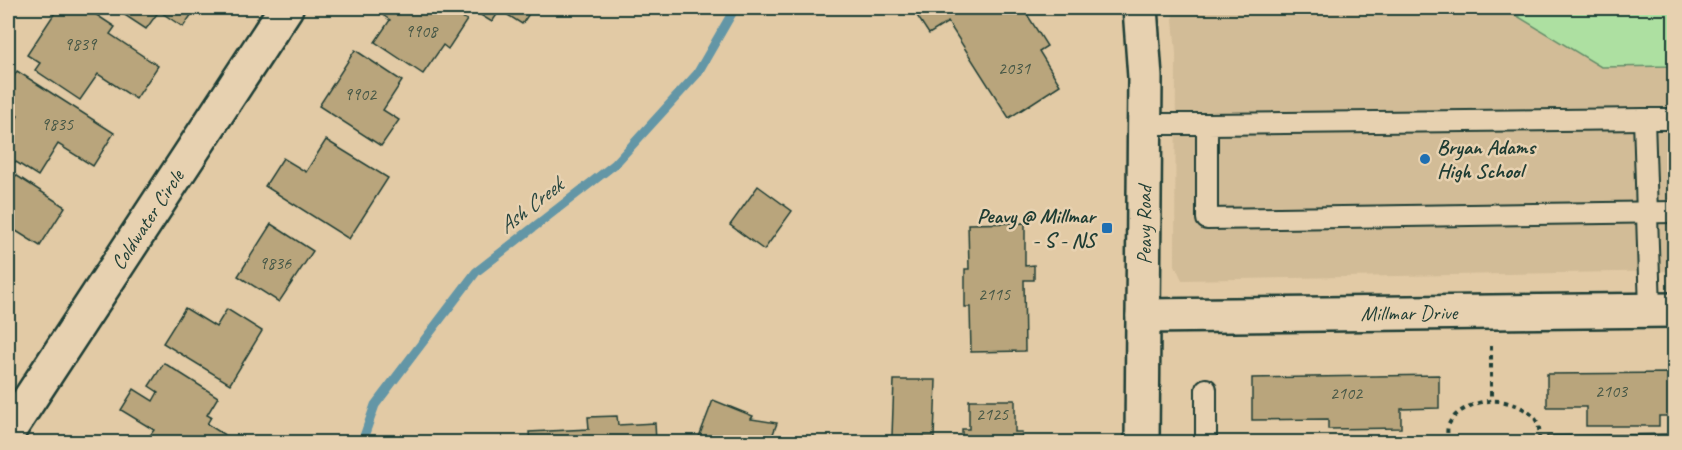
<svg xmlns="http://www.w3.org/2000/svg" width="1682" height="450" font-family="Caveat,sans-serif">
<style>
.built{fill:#d2bc97}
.green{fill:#ade0a1;stroke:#668e6a;stroke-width:1.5}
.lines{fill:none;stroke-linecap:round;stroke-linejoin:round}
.stream{stroke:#6396a6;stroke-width:9}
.building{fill:#b9a57c;stroke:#1f3d34;stroke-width:1.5}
.service-casing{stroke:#1f3d34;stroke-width:24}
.minor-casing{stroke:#1f3d34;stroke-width:38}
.tertiary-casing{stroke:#1f3d34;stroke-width:38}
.path{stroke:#1f3d34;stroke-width:4;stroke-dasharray:4.5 4.5;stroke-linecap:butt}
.service{stroke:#e7d1b0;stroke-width:20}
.minor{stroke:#e7d1b0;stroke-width:33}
.tertiary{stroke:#e7d1b0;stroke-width:33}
.poi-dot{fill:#1f6fb2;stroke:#e7d1b0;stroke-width:2}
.labels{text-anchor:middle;stroke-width:5;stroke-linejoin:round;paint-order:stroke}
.number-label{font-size:18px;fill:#465746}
.poi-label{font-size:21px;font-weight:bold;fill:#1f3d34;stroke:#e7d1b0;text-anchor:start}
.street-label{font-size:21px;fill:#1f3d34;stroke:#e7d1b0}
.water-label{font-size:22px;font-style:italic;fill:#25443e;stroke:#e7d1b0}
</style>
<rect width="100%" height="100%" fill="#e2caa5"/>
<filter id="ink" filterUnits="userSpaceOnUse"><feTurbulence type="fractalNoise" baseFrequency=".0167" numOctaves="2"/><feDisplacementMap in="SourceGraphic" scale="12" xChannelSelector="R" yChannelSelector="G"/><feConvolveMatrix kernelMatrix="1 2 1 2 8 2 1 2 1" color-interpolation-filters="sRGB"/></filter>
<g filter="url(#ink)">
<polygon class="built" points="1172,8 1674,8 1674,271 1182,280 1175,265 1176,53"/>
<polygon class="green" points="1504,8 1674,8 1674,66 1601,67"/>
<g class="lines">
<polyline class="stream" points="362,442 375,405 476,272 615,164 697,74 735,8"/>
</g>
<g class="building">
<polygon points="58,8 86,8 115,27 110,34 158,66 136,99 98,74 80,100 35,70 40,63 27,55"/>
<polygon points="114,8 196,8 183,27 159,11 146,29"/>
<polygon points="387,8 448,8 467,20 448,49 443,45 423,74 375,42 390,20 381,14"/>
<polygon points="469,8 533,8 522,24 500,10 492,22"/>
<polygon points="912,8 1023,8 1047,46 1039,51 1060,85 1009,118 948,22 929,34"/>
<polygon points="355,50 402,81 383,110 399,120 381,146 319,106"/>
<polygon points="17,71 114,133 93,166 58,144 38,176 8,157 8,133 18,116 8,109 8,86"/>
<polygon points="326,140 388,178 349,239 265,186 283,158 306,172"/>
<polygon points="8,170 65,207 40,246 8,226"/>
<polygon points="758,186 792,211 764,250 730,225"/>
<polygon points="1025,223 1025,266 1034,265 1034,280 1024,280 1025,351 971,352 970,307 965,307 965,269 969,269 968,224"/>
<polygon points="271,224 313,251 279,302 238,276"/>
<polygon points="185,308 216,327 227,309 262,331 230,384 163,343"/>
<polygon points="164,363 218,397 207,415 211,417 207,424 231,439 229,442 149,442 146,441 154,430 121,410 134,389 153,401 158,392 149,386"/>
<polygon points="1674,373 1674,416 1659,416 1659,426 1586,426 1586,407 1547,407 1547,374"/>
<polygon points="1439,375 1439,408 1401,409 1401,428 1328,429 1328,419 1252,420 1252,378"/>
<polygon points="894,380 936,380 934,438 892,436"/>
<polygon points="713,400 753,416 751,419 777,423 770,442 697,442"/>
<polygon points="969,400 1015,400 1015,432 1022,432 1022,442 962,442 962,429 969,429"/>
<polygon points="617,416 618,425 655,423 656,442 530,442 529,432 589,429 588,417"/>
<polygon points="1674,434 1674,442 1547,442 1547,436"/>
<polygon points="1440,439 1440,442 1237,442"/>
</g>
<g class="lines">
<defs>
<g id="service">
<polyline points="1644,119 1207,124 1207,219 1674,212"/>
<polyline points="1145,124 1207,124"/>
<polyline points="1650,310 1644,119 1674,119"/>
<polyline points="1206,442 1206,389"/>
</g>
<g id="minor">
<path id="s1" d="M8 432 286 8"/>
</g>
<g id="tertiary">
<polyline points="1140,8 1145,77 1142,442"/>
<path id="s2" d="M1143 316 1674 310"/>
</g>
</defs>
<use href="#service" class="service-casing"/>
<use href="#minor" class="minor-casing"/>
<use href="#tertiary" class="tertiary-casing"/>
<g class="path">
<polyline points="1491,346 1491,400"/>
<path d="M1448 442C1448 436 1446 429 1449 424 1455 411 1475 402 1489 401 1504 399 1532 408 1538 424 1540 429 1539 437 1539 442"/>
</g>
<use href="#service" class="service"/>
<use href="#minor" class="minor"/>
<use href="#tertiary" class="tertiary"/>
</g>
</g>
<g class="poi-dot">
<circle cx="1425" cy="159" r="6"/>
<rect x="1101" y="222" width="12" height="12" rx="3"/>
</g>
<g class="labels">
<g class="number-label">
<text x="421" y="37">9908</text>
<text x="80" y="50">9839</text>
<text x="1014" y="74">2031</text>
<text x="360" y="100">9902</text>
<text x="57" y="130">9835</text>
<text x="275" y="269">9836</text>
<text x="994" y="300">2115</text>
<text x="1611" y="397">2103</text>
<text x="1346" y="399">2102</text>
<text x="992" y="420">2125</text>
</g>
<g class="poi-label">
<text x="1437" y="154">Bryan Adams<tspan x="1437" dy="24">High School</tspan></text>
<text x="1095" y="223" text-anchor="end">Peavy @ Millmar<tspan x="1095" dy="24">- S - NS</tspan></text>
</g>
<g class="street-label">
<text dy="7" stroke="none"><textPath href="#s1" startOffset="254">Coldwater Circle</textPath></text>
<text transform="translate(1144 225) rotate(-90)" y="7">Peavy Road</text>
<text dy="7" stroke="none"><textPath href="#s2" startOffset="266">Millmar Drive</textPath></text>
</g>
<g class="water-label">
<text transform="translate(530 205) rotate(-38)" y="8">Ash Creek</text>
</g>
</g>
<rect width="1682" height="450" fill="none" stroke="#e7d1b0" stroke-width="30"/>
<rect x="15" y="15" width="1652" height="420" fill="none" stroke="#1f3d34" stroke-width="2" filter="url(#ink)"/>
</svg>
